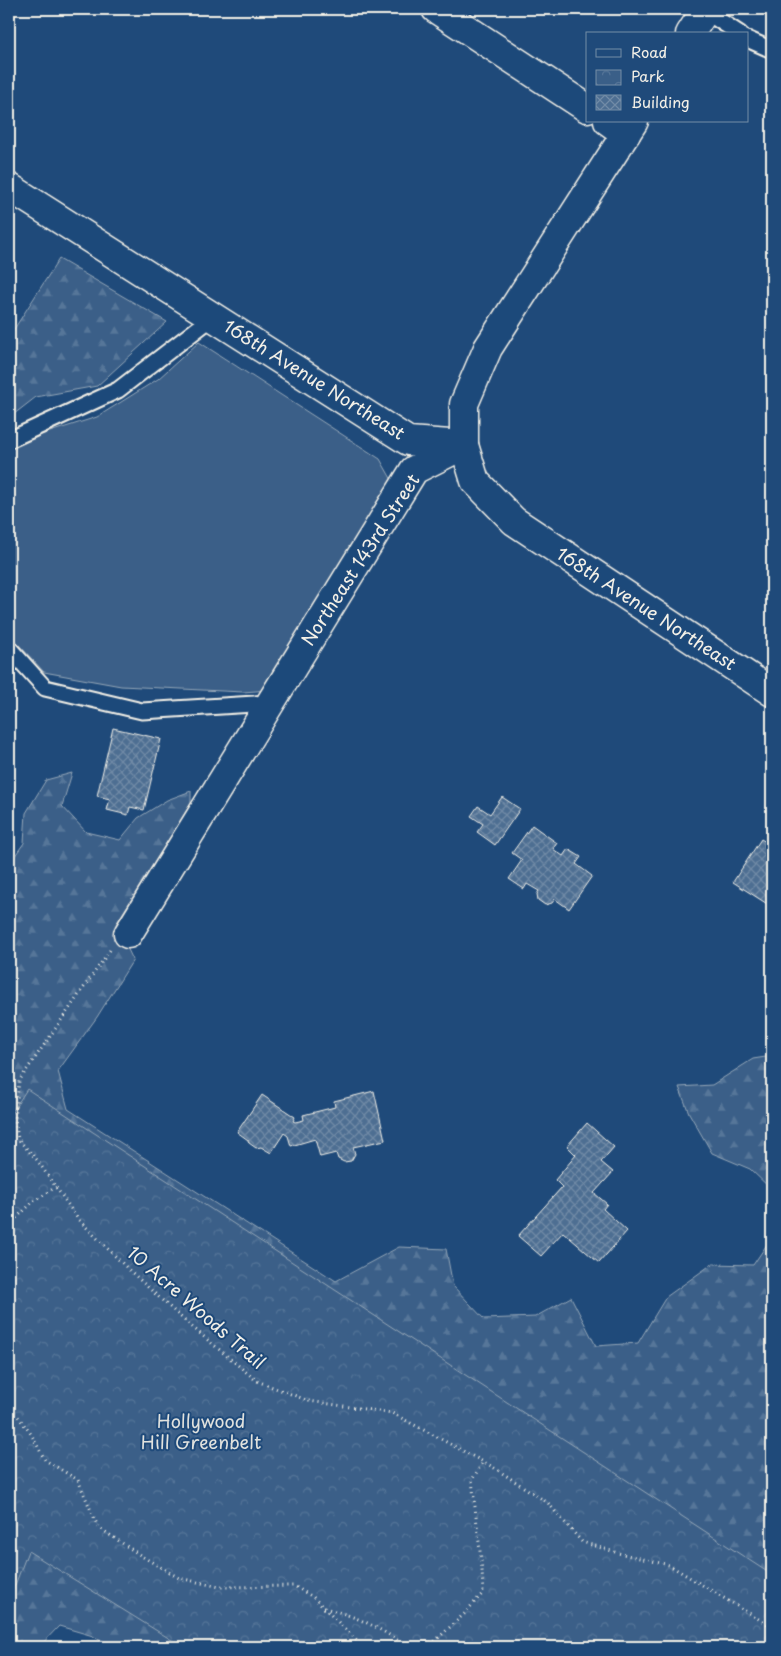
<svg xmlns="http://www.w3.org/2000/svg" width="781" height="1656" font-family="'Playpen Sans',sans-serif">
<style>
.grass{fill:#3a5f88;stroke:#97a8b8}
.forest{fill:url(#forest-firs);stroke:#97a8b8}
.park{fill:url(#park-crowns);stroke:#97a8b8}
.building{fill:url(#building-cross-hatch);stroke:#f4f1e8}
.lines{fill:none;stroke-linecap:round;stroke-linejoin:round}
.lane-casing{stroke:#f4f1e8;stroke-width:19}
.street-casing{stroke:#f4f1e8;stroke-width:31}
.secondary-casing{stroke:#f4f1e8;stroke-width:31}
.path{stroke:#f4f1e8;stroke-width:3;stroke-dasharray:1 4;stroke-linecap:butt}
.lane{stroke:#1f4a7a;stroke-width:15}
.street{stroke:#1f4a7a;stroke-width:28}
.secondary{stroke:#1f4a7a;stroke-width:28}
.labels{text-anchor:middle;stroke-width:4;stroke-linejoin:round;paint-order:stroke}
.street-label{font-size:18px;fill:#f4f1e8;stroke:#1f4a7a}
.park-label{font-size:18px;fill:#e1e2de;stroke:#1f4a7a}
</style>
<defs>
<pattern id="forest-firs" width="22" height="20" patternUnits="userSpaceOnUse" patternTransform="scale(1.25)"><rect width="22" height="20" fill="#3a5f88"/><path d="M5 1l3.5 6h-7zM16 11l3.5 6h-7z" fill="#577699"/></pattern>
<pattern id="park-crowns" width="20" height="18" patternUnits="userSpaceOnUse" patternTransform="scale(1.25)"><rect width="20" height="18" fill="#3a5f88"/><path d="M2 6a3 3 0 1 1 6 0M12 15a3 3 0 1 1 6 0" fill="none" stroke="#577699"/></pattern>
<pattern id="building-cross-hatch" width="8" height="8" patternUnits="userSpaceOnUse" patternTransform="scale(1.25)"><rect width="8" height="8" fill="#4d6e92"/><path d="M0 0l8 8M0 8l8-8" fill="none" stroke="#708aa6"/></pattern>
</defs>
<rect width="100%" height="100%" fill="#1f4a7a"/>
<filter id="ink" filterUnits="userSpaceOnUse"><feTurbulence type="fractalNoise" baseFrequency=".02" numOctaves="2"/><feDisplacementMap in="SourceGraphic" scale="10" xChannelSelector="R" yChannelSelector="G"/><feConvolveMatrix kernelMatrix="1 2 1 2 8 2 1 2 1" color-interpolation-filters="sRGB"/></filter>
<g filter="url(#ink)">
<polygon class="grass" points="199,342 380,459 393,482 268,690 243,692 121,686 44,672 9,634 9,445 97,417 158,379"/>
<g class="forest">
<polygon points="59,259 167,322 97,386 36,397 9,418 9,337"/>
<polygon points="72,773 62,806 86,832 120,840 138,818 167,800 191,791 191,803 116,924 133,960 97,1017 58,1071 68,1109 336,1281 399,1247 446,1249 453,1286 484,1319 535,1317 571,1297 596,1346 638,1343 666,1297 712,1264 753,1265 772,1237 772,1647 110,1647 93,1636 59,1626 39,1647 9,1647 9,864 24,843 26,813 46,780"/>
<polygon points="772,1056 772,1190 750,1169 712,1153 689,1113 679,1087 712,1085 753,1059"/>
</g>
<polygon class="park" points="27,1089 772,1575 772,1647 183,1647 28,1551 9,1601 9,1117"/>
<g class="building">
<polygon points="113,728 161,739 144,810 130,807 128,815 107,810 110,799 97,796"/>
<polygon points="9,751 15,755 9,764"/>
<polygon points="502,797 520,809 495,845 477,832 483,824 471,816 478,806 490,814"/>
<polygon points="532,825 557,843 553,849 563,856 568,849 581,857 576,864 592,876 569,909 555,899 552,903 545,905 538,900 537,894 539,891 527,884 524,889 509,879 522,860 512,853"/>
<polygon points="761,839 772,846 772,907 733,882"/>
<polygon points="374,1091 385,1140 353,1147 355,1154 351,1161 344,1162 338,1159 336,1153 320,1157 315,1139 291,1146 288,1136 284,1133 271,1153 261,1147 256,1148 249,1143 248,1140 237,1132 262,1095 295,1117 293,1121 295,1122 304,1120 303,1115 335,1107 334,1101"/>
<polygon points="587,1123 614,1147 601,1162 613,1172 594,1193 607,1204 603,1209 627,1231 599,1263 563,1232 541,1256 518,1236 562,1187 555,1180 576,1155 567,1146"/>
</g>
<g class="lines">
<defs>
<g id="lane">
<polyline points="705,11 740,34"/>
<polyline points="747,39 772,50"/>
<polyline points="9,440 118,390 213,317"/>
<polyline points="9,648 45,688 142,711 270,703"/>
</g>
<g id="street">
<polyline points="436,9 587,108"/>
<polyline points="608,121 626,134"/>
<polyline points="9,187 408,441 464,445"/>
<polyline points="128,934 414,470 464,445"/>
</g>
<g id="secondary">
<polyline points="690,34 706,9"/>
<polyline points="634,121 488,348 464,404 464,445 475,481 514,521 772,692"/>
</g>
</defs>
<use href="#lane" class="lane-casing"/>
<use href="#street" class="street-casing"/>
<use href="#secondary" class="secondary-casing"/>
<g class="path">
<polyline points="110,950 19,1081 15,1119 18,1139 37,1160 78,1219 128,1269 185,1321 257,1381 309,1401 392,1413 493,1467 548,1503 582,1542 618,1553 669,1565 772,1627"/>
<polyline points="9,1225 33,1202 56,1187"/>
<polyline points="9,1414 17,1415 31,1434 45,1460 78,1480 98,1527 143,1557 179,1578 220,1587 294,1586 313,1597 363,1647"/>
<path d="M324 1608C356 1616 379 1627 406 1646L434 1642 464 1614 483 1593 482 1569 472 1480 483 1462"/>
</g>
<use href="#lane" class="lane"/>
<use href="#street" class="street"/>
<use href="#secondary" class="secondary"/>
</g>
</g>
<g class="labels">
<g class="street-label">
<text transform="translate(314 380) rotate(32)" y="6">168th Avenue Northeast</text>
<text transform="translate(361 560) rotate(-57)" y="6">Northeast 143rd Street</text>
<text transform="translate(646 609) rotate(33)" y="6">168th Avenue Northeast</text>
<text transform="translate(196 1308) rotate(41)" y="6">10 Acre Woods Trail</text>
</g>
<g class="park-label">
<text x="201" y="1428">Hollywood<tspan x="201" dy="21">Hill Greenbelt</tspan></text>
</g>
</g>
<rect width="781" height="1656" fill="none" stroke="#1f4a7a" stroke-width="30"/>
<rect x="15" y="15" width="751" height="1626" fill="none" stroke="#f4f1e8" stroke-width="2" filter="url(#ink)"/>
<rect x="586" y="32" width="162" height="90" fill="#1f4a7a" stroke="#748da6"/>
<rect x="596" y="49" width="25" height="8" fill="#1f4a7a" stroke="#748da6"/>
<text x="631" y="58" font-size="15" fill="#f4f1e8">Road</text>
<rect x="596" y="70" width="25" height="15" fill="url(#park-crowns)" stroke="#748da6"/>
<text x="631" y="82" font-size="15" fill="#f4f1e8">Park</text>
<rect x="596" y="95" width="25" height="15" fill="url(#building-cross-hatch)" stroke="#748da6"/>
<text x="631" y="108" font-size="15" fill="#f4f1e8">Building</text>
</svg>
